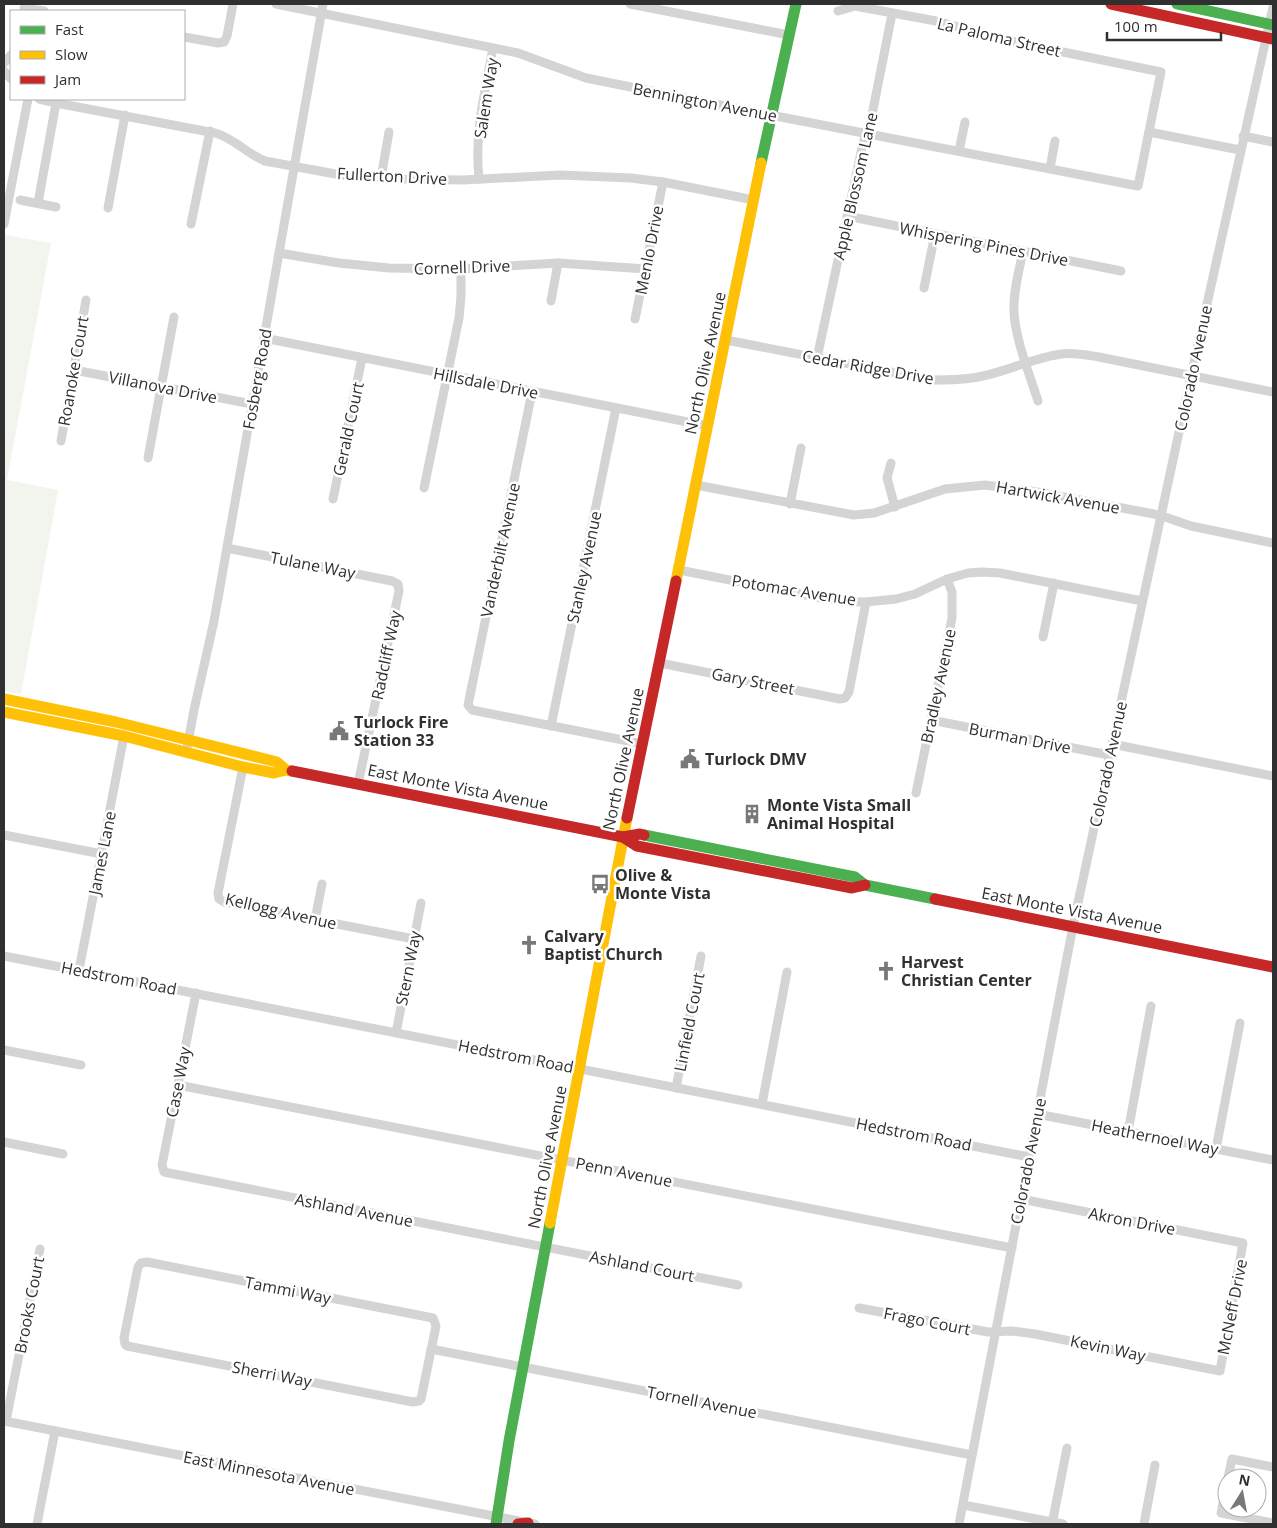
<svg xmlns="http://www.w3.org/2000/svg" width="1277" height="1528" font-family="'Open Sans',sans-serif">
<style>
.green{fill:#f2f5ed}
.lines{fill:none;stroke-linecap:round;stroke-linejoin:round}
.street{stroke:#d4d4d4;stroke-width:9}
.fast{stroke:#4caf50;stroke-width:11}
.slow{stroke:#ffc107;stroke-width:11}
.jam{stroke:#c62828;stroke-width:11}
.labels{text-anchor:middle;stroke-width:5;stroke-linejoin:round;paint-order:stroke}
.street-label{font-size:16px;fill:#303030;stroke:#fff}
.poi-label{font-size:16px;font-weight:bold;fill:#303030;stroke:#fff;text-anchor:start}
</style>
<rect width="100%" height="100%" fill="#fff"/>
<polygon class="green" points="5,235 51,243 7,480 58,490 21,694 4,691 4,241"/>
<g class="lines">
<g class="street">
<polyline points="276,4 518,53 586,78 760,113 1138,186 1161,72 1024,44 936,21 855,6 838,11"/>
<polyline points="630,4 789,35"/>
<polyline points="24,8 44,11"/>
<polyline points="184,37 218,43 224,42 227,36 233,4"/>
<polyline points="4,63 11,55"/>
<polyline points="4,71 11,79"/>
<path d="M39 99 56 103 215 133C234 138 247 154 265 161L341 175 401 179 463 180 560 175 631 178 663 182 754 200"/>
<polyline points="1149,132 1240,150"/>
<polyline points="1243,136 1273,142"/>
<polyline points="959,151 965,122"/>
<polyline points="1050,168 1055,141"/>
<polyline points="381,178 389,132"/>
<path d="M479 179C474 134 485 91 493 48"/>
<polyline points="20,200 56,207"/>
<polyline points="38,203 56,103"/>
<polyline points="108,208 125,115"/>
<polyline points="847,216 1121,271"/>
<polyline points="4,224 28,99"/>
<polyline points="191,224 210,131"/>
<path d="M1023 251C1019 271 1013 292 1014 312 1015 338 1030 376 1038 401"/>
<polyline points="279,253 339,263 389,268 461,269 558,263 646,269"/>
<polyline points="924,288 935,234"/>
<polyline points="551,301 558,263"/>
<polyline points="635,319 663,182"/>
<polyline points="264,338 708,426"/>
<path d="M726 340 932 380C947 380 963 380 978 377 1006 372 1033 358 1061 354 1074 352 1087 355 1099 357L1273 392"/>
<polyline points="817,358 863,143 871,120 892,14"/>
<polyline points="74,370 252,404"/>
<polyline points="532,392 468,705 472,710 643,744"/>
<polyline points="61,441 86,300"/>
<polyline points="148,458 174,317"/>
<polyline points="891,463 887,478 895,507"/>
<polyline points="696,485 854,515 874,513 945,489 985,485 1037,492 1154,514 1168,518 1191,526 1273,543"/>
<polyline points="424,488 459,318 461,296 461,269"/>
<polyline points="333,499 362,358"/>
<polyline points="790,504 801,448"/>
<polyline points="227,548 392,581 398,584 399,591 358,784"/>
<polyline points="679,570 821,598 850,602 866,602 896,599 915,594 947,579 968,573 982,572 1000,573 1142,601"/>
<polyline points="1043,637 1054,583"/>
<polyline points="660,663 840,699 845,698 849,692 866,602"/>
<polyline points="931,720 1109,755"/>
<polyline points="551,726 616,408"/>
<polyline points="1112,744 1273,776"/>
<polyline points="186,753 194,710 214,621 323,4"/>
<polyline points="243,767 218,893 219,899 224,902 414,939"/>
<polyline points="916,793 952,618 952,592 947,579"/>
<polyline points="4,835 102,854"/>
<polyline points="315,920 322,884"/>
<polyline points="4,956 1029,1157"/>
<polyline points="79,970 124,736"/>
<polyline points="196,993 162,1165 164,1172 738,1285"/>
<polyline points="396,1033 421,903"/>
<polyline points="4,1050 81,1065"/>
<polyline points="178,1085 1012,1248"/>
<polyline points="676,1088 701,956"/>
<polyline points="762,1104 787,972"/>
<polyline points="1037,1114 1273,1160"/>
<polyline points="1128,1132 1151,1006"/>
<polyline points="4,1142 63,1154"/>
<polyline points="1216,1149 1240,1023"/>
<polygon points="147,1262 433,1318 436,1326 421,1399 419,1401 413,1402 127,1346 125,1344 124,1338 138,1267 141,1263"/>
<polyline points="859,1308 988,1332 1012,1331 1035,1334 1220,1371 1243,1243 1021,1199"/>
<polyline points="431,1349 972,1455"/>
<polyline points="4,1421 535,1524"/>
<polyline points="6,1421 40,1249"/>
<polyline points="1228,1478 1232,1459 1273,1467"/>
<polyline points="1227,1482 1221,1513 1273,1523"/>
<polyline points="963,1505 1063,1524"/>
<polyline points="37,1524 55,1431"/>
<polyline points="959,1524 1073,926 1191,376 1273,7"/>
<polyline points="1052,1524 1067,1448"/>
<polyline points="1144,1524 1155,1465"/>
</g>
<g class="fast">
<polyline points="1177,4 1273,25"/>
<polyline points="761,163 796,4"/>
<polyline points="644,835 855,877 865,885 935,899"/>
<polyline points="496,1524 509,1441 550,1223"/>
</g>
<g class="slow">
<polyline points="676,581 761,163"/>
<polyline points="4,699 116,722 277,762 286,770 292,771"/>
<polyline points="4,712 124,736 243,767 274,773 286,770"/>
<polyline points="550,1223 627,818"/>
</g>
<g class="jam">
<polyline points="1111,4 1273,39"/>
<polyline points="292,771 623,837 640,834 644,835"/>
<polyline points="627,818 676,581"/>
<polyline points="623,837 637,846 852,888 865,885"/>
<polyline points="935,899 1273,967"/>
<polyline points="518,1524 528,1523"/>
</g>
</g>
<defs>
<symbol id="civic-bare" viewBox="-9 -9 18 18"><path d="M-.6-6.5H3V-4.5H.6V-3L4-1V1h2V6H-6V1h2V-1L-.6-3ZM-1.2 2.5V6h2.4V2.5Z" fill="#787878" stroke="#fff" stroke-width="2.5" paint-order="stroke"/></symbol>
<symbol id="building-bare" viewBox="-9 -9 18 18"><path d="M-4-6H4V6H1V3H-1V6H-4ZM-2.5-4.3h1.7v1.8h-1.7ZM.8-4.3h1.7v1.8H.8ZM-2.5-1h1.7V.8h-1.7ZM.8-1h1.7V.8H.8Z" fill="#787878" stroke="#fff" stroke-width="2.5" paint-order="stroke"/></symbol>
<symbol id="bus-bare" viewBox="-9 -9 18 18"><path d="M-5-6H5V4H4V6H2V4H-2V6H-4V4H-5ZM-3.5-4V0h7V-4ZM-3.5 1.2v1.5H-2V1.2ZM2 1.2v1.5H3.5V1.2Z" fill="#787878" stroke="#fff" stroke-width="2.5" paint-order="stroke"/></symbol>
<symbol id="church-bare" viewBox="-9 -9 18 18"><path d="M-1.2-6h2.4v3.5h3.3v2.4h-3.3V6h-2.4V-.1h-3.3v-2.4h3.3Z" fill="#787878" stroke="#fff" stroke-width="2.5" paint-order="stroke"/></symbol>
</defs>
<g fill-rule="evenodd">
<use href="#civic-bare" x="325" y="717" width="28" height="28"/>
<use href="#civic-bare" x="676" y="745" width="28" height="28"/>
<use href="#building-bare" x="738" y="800" width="28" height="28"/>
<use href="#bus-bare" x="586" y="870" width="28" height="28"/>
<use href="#church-bare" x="515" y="931" width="28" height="28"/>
<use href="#church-bare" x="872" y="957" width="28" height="28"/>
</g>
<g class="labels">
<g class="street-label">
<text transform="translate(999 37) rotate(13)" y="6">La Paloma Street</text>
<text transform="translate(486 98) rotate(-81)" y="6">Salem Way</text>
<text transform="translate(705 102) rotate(11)" y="6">Bennington Avenue</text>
<text transform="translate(392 176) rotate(3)" y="6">Fullerton Drive</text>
<text transform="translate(855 186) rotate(-77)" y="6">Apple Blossom Lane</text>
<text transform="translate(984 244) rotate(11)" y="6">Whispering Pines Drive</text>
<text transform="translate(649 250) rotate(-79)" y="6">Menlo Drive</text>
<text transform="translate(462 267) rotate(-2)" y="6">Cornell Drive</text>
<text transform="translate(705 363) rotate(-78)" y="6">North Olive Avenue</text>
<text transform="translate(868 367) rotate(10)" y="6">Cedar Ridge Drive</text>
<text transform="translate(1193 368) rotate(-78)" y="6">Colorado Avenue</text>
<text transform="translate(73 371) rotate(-80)" y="6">Roanoke Court</text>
<text transform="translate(257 379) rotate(-80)" y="6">Fosberg Road</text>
<text transform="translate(486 383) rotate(11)" y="6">Hillsdale Drive</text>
<text transform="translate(163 387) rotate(11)" y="6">Villanova Drive</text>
<text transform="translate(348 429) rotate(-78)" y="6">Gerald Court</text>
<text transform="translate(1058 497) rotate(10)" y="6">Hartwick Avenue</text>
<text transform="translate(500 550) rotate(-78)" y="6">Vanderbilt Avenue</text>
<text transform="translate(313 565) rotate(11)" y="6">Tulane Way</text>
<text transform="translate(584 567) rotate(-78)" y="6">Stanley Avenue</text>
<text transform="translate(794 590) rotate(9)" y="6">Potomac Avenue</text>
<text transform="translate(386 655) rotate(-78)" y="6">Radcliff Way</text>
<text transform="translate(753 681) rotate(11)" y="6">Gary Street</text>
<text transform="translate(938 686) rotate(-78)" y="6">Bradley Avenue</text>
<text transform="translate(1020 738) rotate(11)" y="6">Burman Drive</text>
<text transform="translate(623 759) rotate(-78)" y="6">North Olive Avenue</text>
<text transform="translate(1108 764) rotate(-78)" y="6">Colorado Avenue</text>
<text transform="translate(458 787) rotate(11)" y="6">East Monte Vista Avenue</text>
<text transform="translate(102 853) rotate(-79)" y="6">James Lane</text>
<text transform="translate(1072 910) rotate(11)" y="6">East Monte Vista Avenue</text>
<text transform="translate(281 911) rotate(13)" y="6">Kellogg Avenue</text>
<text transform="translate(408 968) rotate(-79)" y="6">Stern Way</text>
<text transform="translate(119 978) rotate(11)" y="6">Hedstrom Road</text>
<text transform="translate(689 1022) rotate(-79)" y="6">Linfield Court</text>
<text transform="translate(516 1056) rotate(11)" y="6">Hedstrom Road</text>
<text transform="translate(178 1082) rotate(-79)" y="6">Case Way</text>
<text transform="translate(914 1134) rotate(11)" y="6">Hedstrom Road</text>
<text transform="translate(1155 1137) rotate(11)" y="6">Heathernoel Way</text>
<text transform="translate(547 1157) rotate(-79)" y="6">North Olive Avenue</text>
<text transform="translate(1028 1161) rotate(-79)" y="6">Colorado Avenue</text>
<text transform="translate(624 1172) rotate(11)" y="6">Penn Avenue</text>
<text transform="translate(354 1210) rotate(11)" y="6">Ashland Avenue</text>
<text transform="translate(1132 1221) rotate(11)" y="6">Akron Drive</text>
<text transform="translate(642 1266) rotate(11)" y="6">Ashland Court</text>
<text transform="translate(288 1290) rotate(11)" y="6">Tammi Way</text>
<text transform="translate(29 1305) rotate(-79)" y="6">Brooks Court</text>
<text transform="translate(1232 1307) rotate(-79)" y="6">McNeff Drive</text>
<text transform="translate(927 1321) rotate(11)" y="6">Frago Court</text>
<text transform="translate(1108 1348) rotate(12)" y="6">Kevin Way</text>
<text transform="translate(272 1374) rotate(11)" y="6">Sherri Way</text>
<text transform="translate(702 1402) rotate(11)" y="6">Tornell Avenue</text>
<text transform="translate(269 1473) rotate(11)" y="6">East Minnesota Avenue</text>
</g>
<g class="poi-label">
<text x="354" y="728">Turlock Fire<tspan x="354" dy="18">Station 33</tspan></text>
<text x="705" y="765">Turlock DMV</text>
<text x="767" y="811">Monte Vista Small<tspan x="767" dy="18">Animal Hospital</tspan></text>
<text x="615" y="881">Olive &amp;<tspan x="615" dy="18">Monte Vista</tspan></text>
<text x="544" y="942">Calvary<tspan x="544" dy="18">Baptist Church</tspan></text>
<text x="901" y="968">Harvest<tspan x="901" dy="18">Christian Center</tspan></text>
</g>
</g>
<rect width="1277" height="1528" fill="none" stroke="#303030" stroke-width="10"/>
<rect x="10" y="10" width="175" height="90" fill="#ffffff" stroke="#acacac"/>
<rect x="20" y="26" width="25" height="8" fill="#4caf50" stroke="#acacac"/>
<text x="55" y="35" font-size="15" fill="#303030">Fast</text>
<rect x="20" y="51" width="25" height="8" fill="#ffc107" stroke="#acacac"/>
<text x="55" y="60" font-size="15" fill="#303030">Slow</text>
<rect x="20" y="76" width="25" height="8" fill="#c62828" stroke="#acacac"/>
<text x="55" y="85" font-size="15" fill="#303030">Jam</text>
<g transform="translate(1242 1493) rotate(11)"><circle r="24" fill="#ffffff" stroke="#acacac"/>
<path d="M0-4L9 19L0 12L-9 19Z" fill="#787878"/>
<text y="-8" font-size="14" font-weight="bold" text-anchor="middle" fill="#303030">N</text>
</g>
<path d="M1107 32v8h114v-8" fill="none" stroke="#303030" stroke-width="2.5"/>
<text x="1114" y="32" font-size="15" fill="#303030" stroke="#ffffff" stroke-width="4" paint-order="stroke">100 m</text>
</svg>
